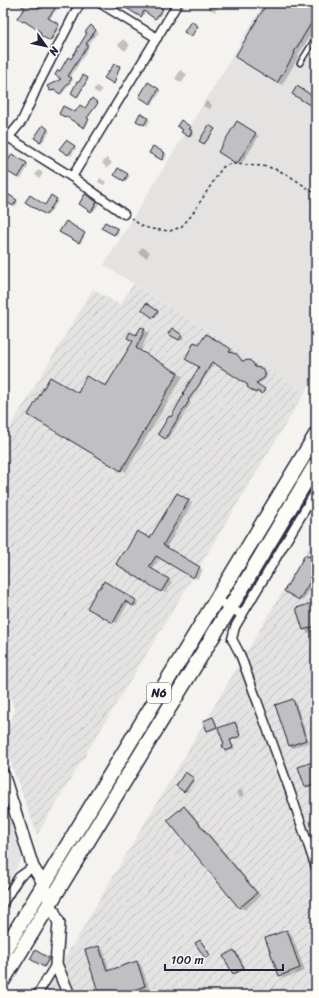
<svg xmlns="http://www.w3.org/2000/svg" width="319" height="998" font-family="Sriracha,sans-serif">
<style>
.built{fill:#e4e3e2}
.industrial{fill:url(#industrial-furrows)}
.shadow{fill:#0003}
.building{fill:#c0bfc2;stroke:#22223b}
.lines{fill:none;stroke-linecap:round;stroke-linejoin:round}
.lane-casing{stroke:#22223b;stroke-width:7}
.street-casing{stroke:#22223b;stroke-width:11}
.secondary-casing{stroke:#22223b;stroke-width:14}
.highway-casing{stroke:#22223b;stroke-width:17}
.path{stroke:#22223b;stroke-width:1.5;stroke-dasharray:3 3;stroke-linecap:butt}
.lane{stroke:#fdfcf7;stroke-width:4}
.street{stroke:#fdfcf7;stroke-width:8}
.secondary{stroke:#fdfcf7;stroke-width:11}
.highway{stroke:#fdfcf7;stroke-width:14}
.labels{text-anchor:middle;stroke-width:4;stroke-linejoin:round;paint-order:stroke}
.shield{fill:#fdfcf7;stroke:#646373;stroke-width:1}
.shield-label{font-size:12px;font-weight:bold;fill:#22223b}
</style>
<defs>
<pattern id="industrial-furrows" width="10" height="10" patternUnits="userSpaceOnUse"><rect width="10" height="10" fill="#e4e3e2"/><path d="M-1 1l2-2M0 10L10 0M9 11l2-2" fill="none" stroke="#c3c2c3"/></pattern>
</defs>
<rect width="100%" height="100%" fill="#f4f3ef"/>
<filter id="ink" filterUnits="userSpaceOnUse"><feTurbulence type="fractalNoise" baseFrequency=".025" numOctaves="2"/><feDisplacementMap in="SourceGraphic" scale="8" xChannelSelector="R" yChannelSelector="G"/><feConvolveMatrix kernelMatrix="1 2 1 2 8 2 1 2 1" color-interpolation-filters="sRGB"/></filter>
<g filter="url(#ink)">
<g class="built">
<polygon points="264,3 316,3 316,374 305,392 104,265 229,62"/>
<polygon points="3,794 24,855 3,891"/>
</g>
<g class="industrial">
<polygon points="133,284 305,392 37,835 9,758 8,726 15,712 3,676 3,439 93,289 120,305"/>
<polygon points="316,535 316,995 43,995 153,809"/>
</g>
<g class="shadow">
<polygon points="19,3 30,3 41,10 51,3 66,3 70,5 67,9 60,5 49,20 60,26 52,41 41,35 43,31 26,21 25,22 19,18 26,8"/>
<polygon points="127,3 154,3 164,10 157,19 146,11 142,17 124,6"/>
<polygon points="211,3 221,3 215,12 208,8"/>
<polygon points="247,3 253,3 251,6"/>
<polygon points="268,3 316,3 316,26 298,55 299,56 282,85 237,57"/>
<polygon points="93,28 98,32 87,46 89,47 70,78 73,80 62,94 56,90 53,92 51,91 63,79 60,72 71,60"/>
<polygon points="123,39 130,45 125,51 118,45"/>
<polygon points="3,63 6,64 3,70"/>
<polygon points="180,70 187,74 182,83 175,79"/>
<polygon points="84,76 88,79 78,97 72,93"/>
<polygon points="149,83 161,91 152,105 140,97"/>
<polygon points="97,86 102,90 99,94 93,90"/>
<polygon points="93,100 98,104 87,119 89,120 85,128 66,116 85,110"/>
<polygon points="206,101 212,105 210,109 203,106"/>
<polygon points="140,115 150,120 147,126 137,120"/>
<polygon points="181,122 192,129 190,131 193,133 191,137 183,132 184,130"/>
<polygon points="237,122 259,136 241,165 219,152"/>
<polygon points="43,126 50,131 42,143 35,138"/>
<polygon points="210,127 215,130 205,144 201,140"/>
<polygon points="66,141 76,148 71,156 61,149"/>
<polygon points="153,147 167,155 164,160 150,152"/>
<polygon points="12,155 29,165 21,179 4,169 5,167 3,166 3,159 8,162"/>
<polygon points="107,158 112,163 107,168 102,163"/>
<polygon points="38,170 43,173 40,178 35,175"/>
<polygon points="119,170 130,176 126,181 116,175"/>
<polygon points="100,178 106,182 104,185 98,182"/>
<polygon points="3,189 8,192 6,194 18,202 15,207 4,199 3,200"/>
<polygon points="51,196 58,201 48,215 27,201 45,206"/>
<polygon points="85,196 99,204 93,212 80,204"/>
<polygon points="67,222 85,234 81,243 61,232"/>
<polygon points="105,223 119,231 117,236 103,228"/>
<polygon points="142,247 150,252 147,258 138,253"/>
<polygon points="147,304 159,312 155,318 143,310"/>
<polygon points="141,328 149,333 140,352 183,376 126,472 29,415 79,395 107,387"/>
<polygon points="172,329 184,337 182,341 169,333"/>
<polygon points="199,346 225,346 233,351 231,354 239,357 243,362 251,362 254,363 256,368 264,370 265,372 267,375 266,379 257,385 266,391 264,394 260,391 259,393 248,387 250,385 215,363 189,402 191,403 168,440 159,434 171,418 201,367"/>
<polygon points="177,494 192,503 166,548 203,570 197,579 160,557 152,570 172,582 165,593 117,564 150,540"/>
<polygon points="316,547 316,579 303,601 285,590"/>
<polygon points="104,583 138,603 136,607 129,602 117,623 88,608"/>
<polygon points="316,603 316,630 309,633 304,630 298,609"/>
<polygon points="293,701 296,703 309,742 293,748 290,746"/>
<polygon points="213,718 215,720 218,728 210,731 207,730"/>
<polygon points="235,723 237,724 242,737 231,741 235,749 228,751 226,750"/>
<polygon points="313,763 316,765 316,786 309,788 306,786"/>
<polygon points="186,774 195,780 187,792 177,786"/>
<polygon points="242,790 244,796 239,797 237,791"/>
<polygon points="184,807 189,810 261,896 245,910 240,907"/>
<polygon points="286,931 291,933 305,971 284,978 280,975"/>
<polygon points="200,941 202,942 211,956 208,959 205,957"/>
<polygon points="99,947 103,949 110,971 137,962 141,965 149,988 128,995 100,995"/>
<polygon points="234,951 237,952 246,969 236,974 234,973"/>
<polygon points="36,952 50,960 46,967 32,958"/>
<polygon points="169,988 171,989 172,995 161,995 160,991"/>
</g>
<g class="building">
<polygon points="17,3 32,3 41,9 44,3 59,3 48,18 59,24 50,41 40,35 41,32 24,21 23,22 17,18 25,8"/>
<polygon points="118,3 155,3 163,9 155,19 144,11 141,17"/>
<polygon points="267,3 316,3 316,17 314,21 313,20 294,52 295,53 277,83 235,57"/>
<polygon points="191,21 198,26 191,37 184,32"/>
<polygon points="91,25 96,30 86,44 88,45 68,76 72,78 60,94 54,90 50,91 47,86 61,79 55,75 58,70 60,71 68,57 71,59 87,33 85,32"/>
<polygon points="114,64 120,66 114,84 104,78 112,67"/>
<polygon points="83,75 88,78 84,86 77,97 71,93 77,82 79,82"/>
<polygon points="148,82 159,89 150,104 139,97"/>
<polygon points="297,86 316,98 316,109 292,94"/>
<polygon points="92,98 98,103 87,118 89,119 84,128 65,116 65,117 59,114 63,106 75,112 80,105 85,108"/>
<polygon points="140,113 148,118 144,125 136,121"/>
<polygon points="181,120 191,127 189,129 192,131 189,137 181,132 183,130 177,126"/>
<polygon points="237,121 256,133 237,164 218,152"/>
<polygon points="43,125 48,129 40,142 34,138"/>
<polygon points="209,125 215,129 204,144 199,141"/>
<polygon points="66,140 75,146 68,155 59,149"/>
<polygon points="153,146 165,153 162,160 149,153"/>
<polygon points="12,154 27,163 18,178 3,169"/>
<polygon points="118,168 128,174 124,181 114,175"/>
<polygon points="3,191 17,200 13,206 3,200"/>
<polygon points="85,194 97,202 91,212 79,204"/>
<polygon points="30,195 45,205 51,195 57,199 46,215 25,202"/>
<polygon points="66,221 85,233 79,243 59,232"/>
<polygon points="105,222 118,229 114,235 101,228"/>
<polygon points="146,303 158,311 153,318 142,310"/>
<polygon points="141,327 145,329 136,348 178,373 121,471 28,415 50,377 78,393 86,376 106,386 133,341 127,338 130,332 136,335"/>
<polygon points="172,328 182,335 179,340 168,334"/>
<polygon points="206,334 224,345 225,345 231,349 229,352 237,354 242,361 249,360 253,363 255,367 261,368 263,369 265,373 265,376 264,378 256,383 265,389 262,394 257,391 256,393 247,387 248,385 212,362 199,385 188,400 189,401 165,439 158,434 169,416 171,417 184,394 183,393 199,367 185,359 194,342 199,344"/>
<polygon points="177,493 189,500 163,545 200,567 193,578 156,556 149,567 169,579 161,592 116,564 123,552 125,552 137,531 150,538"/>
<polygon points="316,546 316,572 299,600 284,591 305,555 309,557"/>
<polygon points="104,581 136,600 133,606 125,601 113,623 87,608 98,588 100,588"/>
<polygon points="316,602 316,626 303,630 296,608"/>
<polygon points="293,699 306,740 289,746 275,705"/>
<polygon points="213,717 217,727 207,731 203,721"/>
<polygon points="235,722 240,736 230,740 233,748 225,751 222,745 224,744 218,728"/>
<polygon points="313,762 316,772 316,783 305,787 298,767"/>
<polygon points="185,772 194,778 184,792 176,786"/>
<polygon points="184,806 257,893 239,908 167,820"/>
<polygon points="287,930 300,968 279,976 265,938"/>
<polygon points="200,940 210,955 205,958 195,943"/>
<polygon points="99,946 107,971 137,961 145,986 118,995 99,995 85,950"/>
<polygon points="35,950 49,958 44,967 30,959"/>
<polygon points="234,950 244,968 233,974 223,956"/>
</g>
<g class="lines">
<defs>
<polyline id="lane" points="300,63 316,37"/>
<g id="street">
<polyline points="100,3 157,38"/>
<polyline points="3,134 72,177 124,214"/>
<polyline points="8,138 22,121 27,110 38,85 80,3"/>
<polyline points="72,177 178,3"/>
<polyline points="216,599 242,615 316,491"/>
<polyline points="242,615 235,627 232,639 240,654 291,794 316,868"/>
<polyline points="3,903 19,877 33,867"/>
<polyline points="37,995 56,964"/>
</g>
<polyline id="secondary" points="3,774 33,867 44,884 50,903 59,923 56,964 69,995"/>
<g id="highway">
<polyline points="3,952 316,435"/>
<polyline points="3,980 230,608 316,464"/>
</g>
</defs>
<use href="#lane" class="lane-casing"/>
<use href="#street" class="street-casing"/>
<use href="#secondary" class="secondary-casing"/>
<use href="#highway" class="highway-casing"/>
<path class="path" d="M131 218 142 226 151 229 170 231 181 227 191 216 222 168C229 162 237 164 246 165 254 166 263 165 271 168 287 172 302 185 316 194"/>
<use href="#lane" class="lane"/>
<use href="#street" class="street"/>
<use href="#secondary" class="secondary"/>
<use href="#highway" class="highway"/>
</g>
</g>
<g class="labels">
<rect class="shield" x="147" y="683" width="24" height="20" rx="3"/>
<g class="shield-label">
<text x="159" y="697">N6</text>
</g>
</g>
<rect width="319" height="998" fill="none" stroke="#fdfcf7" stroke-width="16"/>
<rect x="8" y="8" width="303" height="982" fill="none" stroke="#22223b" stroke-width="1.5" filter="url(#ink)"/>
<g transform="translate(46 46) rotate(123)" stroke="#fdfcf7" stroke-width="3" paint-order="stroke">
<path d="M0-3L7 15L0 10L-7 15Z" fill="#22223b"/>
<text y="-6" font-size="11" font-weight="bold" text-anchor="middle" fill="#22223b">N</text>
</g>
<path d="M165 964v6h118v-6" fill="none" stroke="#22223b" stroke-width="2"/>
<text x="171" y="964" font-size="12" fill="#22223b" stroke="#fdfcf7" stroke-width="3" paint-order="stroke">100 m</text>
</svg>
